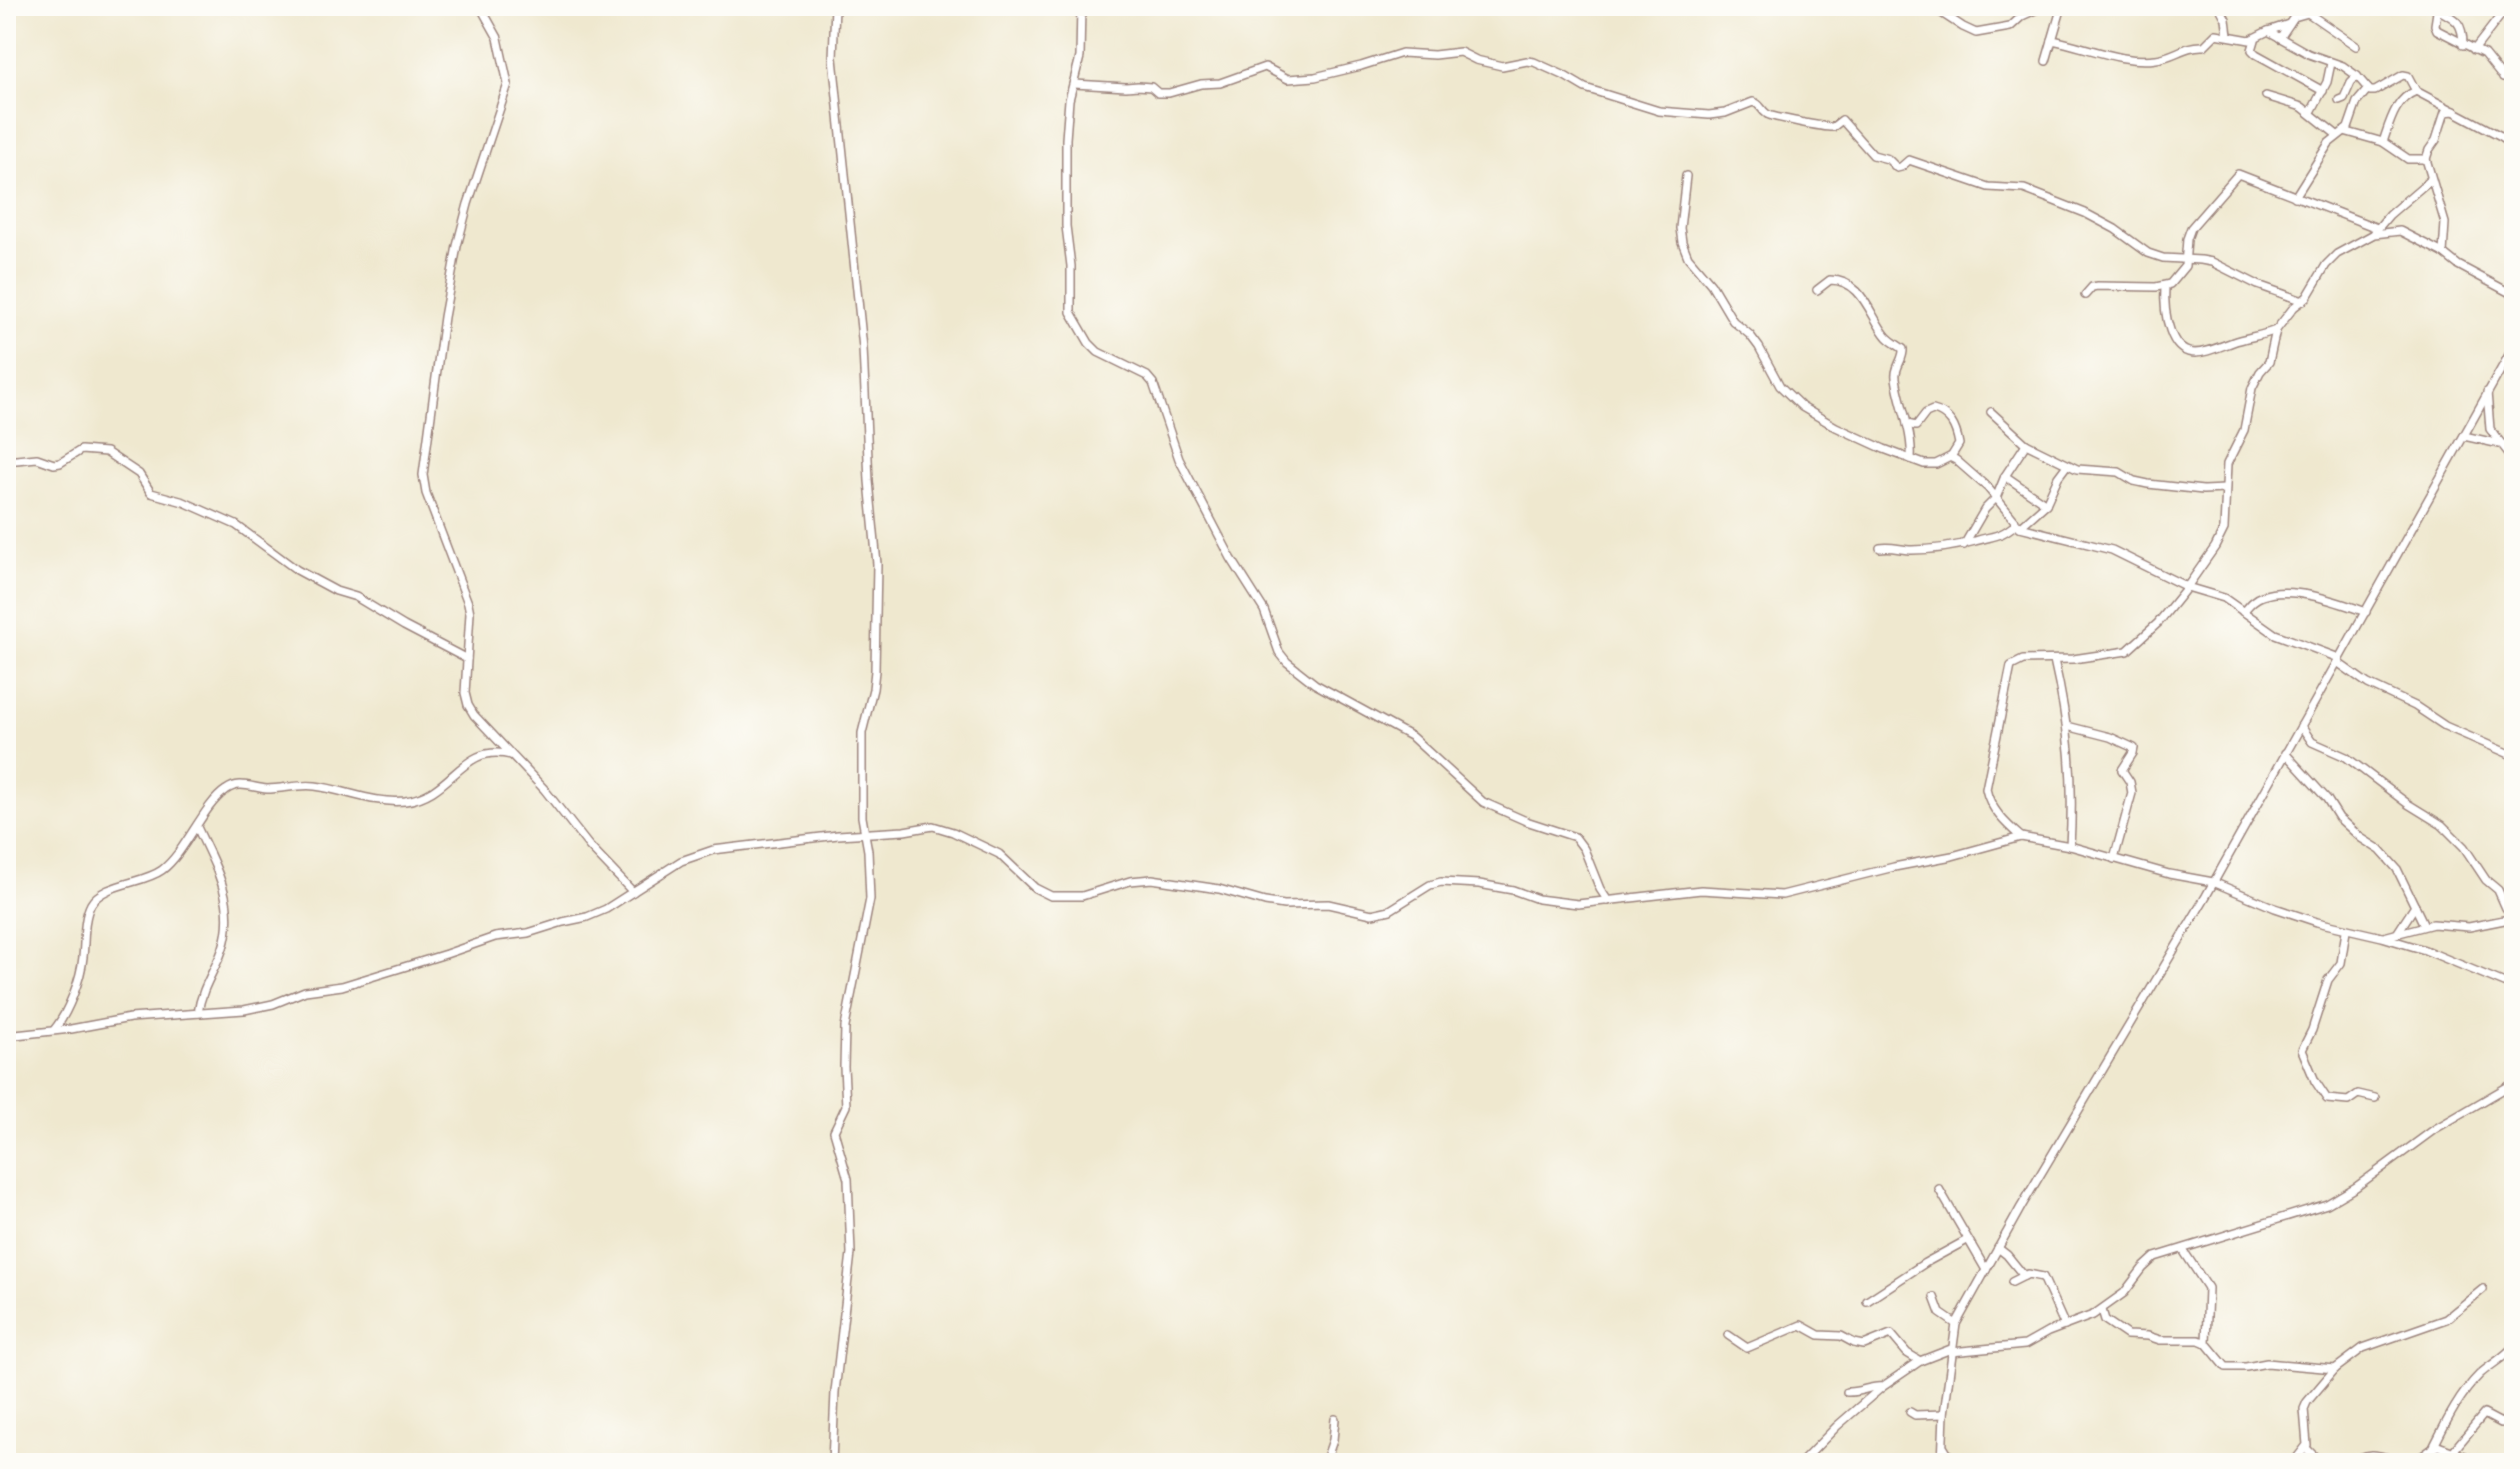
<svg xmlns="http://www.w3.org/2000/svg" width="2520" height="1469" font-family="Dekko,sans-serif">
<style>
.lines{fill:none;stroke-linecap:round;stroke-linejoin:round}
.minor-casing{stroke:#9c847d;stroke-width:10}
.minor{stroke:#fff;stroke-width:7}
</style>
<rect width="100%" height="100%" fill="#fdfcf7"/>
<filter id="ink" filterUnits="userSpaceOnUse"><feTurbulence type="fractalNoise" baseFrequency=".0125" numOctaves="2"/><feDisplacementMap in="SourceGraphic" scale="16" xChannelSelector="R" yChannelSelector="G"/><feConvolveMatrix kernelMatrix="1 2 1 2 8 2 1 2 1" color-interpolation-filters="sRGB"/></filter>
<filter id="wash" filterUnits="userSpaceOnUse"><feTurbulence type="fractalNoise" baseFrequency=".006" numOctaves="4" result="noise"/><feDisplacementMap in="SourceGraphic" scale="32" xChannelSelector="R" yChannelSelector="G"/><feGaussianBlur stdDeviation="1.8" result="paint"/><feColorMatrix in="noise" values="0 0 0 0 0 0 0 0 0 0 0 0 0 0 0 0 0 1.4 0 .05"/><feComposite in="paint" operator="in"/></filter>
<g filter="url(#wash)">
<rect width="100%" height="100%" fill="#efe8cf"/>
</g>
<g filter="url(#ink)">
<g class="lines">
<defs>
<g id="minor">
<polyline points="480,6 498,38 508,84 468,204 457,246 444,317 423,475 426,493 468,603 470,613 465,693 468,705 474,715 544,789 589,846 633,892"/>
<polyline points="1081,6 1080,57 1069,100 1066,139 1066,226 1071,266 1071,312 1089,343 1098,352 1147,376 1153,383 1179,459 1231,558 1264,610 1279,652 1287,662 1315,684 1412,737 1483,802 1526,821 1575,837 1584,849 1600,889 1608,901"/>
<polyline points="1931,6 1963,27 1976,33 2010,27 2022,16 2044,6"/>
<polyline points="2219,6 2226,19 2228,35"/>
<polyline points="2433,6 2437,12 2435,25 2437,30 2484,54 2500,74 2514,85"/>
<path d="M2437 9C2456 19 2463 22 2463 45"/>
<polyline points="2308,13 2356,46"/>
<polyline points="2268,31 2289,24"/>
<polyline points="2280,38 2294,17 2308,13 2314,6"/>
<path d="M2052 40C2085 46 2123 64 2156 59 2174 57 2185 45 2204 46L2216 34 2250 40 2268 31 2309 54 2343 66 2357 76 2370 91H2375L2403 75 2408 76 2416 91 2514 143"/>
<polyline points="2255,40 2252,50 2256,54 2323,91"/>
<polyline points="2474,50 2508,6"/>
<polyline points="2046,61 2062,6"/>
<polyline points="2503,78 2514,55"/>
<path d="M1074 84 1126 87 1138 86 1151 87 1158 93H1169L1201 84 1220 83 1265 67 1288 79 1315 77 1361 66 1402 53 1434 55 1460 52 1476 60 1502 66 1527 61 1534 62 1563 75 1585 88 1659 111 1709 115 1725 113 1753 102C1761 104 1760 109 1767 114 1771 117 1827 128 1833 127L1842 120 1873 155 1888 159 1897 168 1901 167 1909 160 1988 187 2024 189 2085 213 2115 229 2148 253 2163 258 2201 260 2212 262 2258 285 2303 301"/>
<polyline points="2266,96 2302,107 2337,135"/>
<polyline points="2339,100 2344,98 2351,82 2357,76"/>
<polyline points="2311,112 2327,82 2331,63"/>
<polyline points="2344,131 2383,142 2408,159 2426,159"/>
<polyline points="2504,138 2514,127"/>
<path d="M2383 142C2390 122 2395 99 2416 91"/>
<polyline points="1686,176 1680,228 1682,242 1688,257 1711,284 1733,321 1750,335 1759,347 1780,386 1802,407 1836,427 1884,449 1924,464 1936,464 1950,457 1956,460 1988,488 2020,527 2112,550 2187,587 2224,598 2275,634 2339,658"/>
<polyline points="2295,197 2329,143 2348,128 2357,102 2368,89"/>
<polyline points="2375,232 2389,215 2431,179"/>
<polyline points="2443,253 2445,223 2426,159 2429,150 2436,140 2445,112 2454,111"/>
<path d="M2165 286C2164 302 2165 316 2170 330 2182 366 2207 351 2233 342 2247 337 2262 336 2276 330"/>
<path d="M1817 290 1830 280C1864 280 1870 318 1887 337 1892 342 1898 345 1903 349 1904 360 1894 367 1896 378 1900 406 1913 431 1911 459"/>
<polyline points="2085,295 2092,287 2097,286 2156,287 2170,284 2185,266 2187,239 2191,228 2238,174 2377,228"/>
<polyline points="2487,392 2490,429 2514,460"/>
<polyline points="1991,412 2026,444 2077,469 2119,472 2134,481 2148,484 2203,490 2225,489"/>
<path d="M1907 424 1916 426 1926 413 1933 410C1950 414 1956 427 1959 444L1951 457"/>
<polyline points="2464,436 2500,444"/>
<polyline points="6,461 37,458 54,464 60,463 81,450 106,452 139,474 151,493 184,502 236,525 297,570 336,591 356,597 404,626 467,659"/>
<polyline points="2005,476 2046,504"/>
<polyline points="2020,527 2046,504 2058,477 2067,465"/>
<polyline points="1964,545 1985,509 1996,498 2005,476 2026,444"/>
<path d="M1880 548C1892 546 1901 550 1912 550 1935 550 1953 547 1975 541 1995 535 1999 538 2016 524"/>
<path d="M2243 612C2248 606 2253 599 2262 596 2291 585 2338 602 2366 612"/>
<path d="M2054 660C2069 725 2074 779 2070 846"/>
<polyline points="2337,662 2368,684 2415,706 2445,726 2514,756"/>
<polyline points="2067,726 2110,737 2134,748 2133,753 2122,770 2130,782 2132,793 2114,859"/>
<polyline points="2301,726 2312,742 2346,757 2408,804 2442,825 2464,847 2486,880 2498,890 2506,908 2514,913"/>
<polyline points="2285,753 2327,799 2339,818 2361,838 2380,850 2397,869 2424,925"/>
<path d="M197 827C217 870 240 908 220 956 211 976 201 991 198 1013"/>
<path d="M2021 837C2006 824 1990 809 1986 789L2011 666 2023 660 2073 659 2127 651 2158 623 2187 587 2215 547 2224 529 2227 464 2244 430 2252 388 2260 372 2269 362 2276 330 2294 307 2307 297 2326 265 2337 254 2374 234 2400 231 2443 253 2458 265 2514 295"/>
<polyline points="2346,931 2341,963 2328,980 2312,1030 2302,1050 2315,1081 2327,1099 2348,1101 2358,1094 2375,1098"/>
<polyline points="2398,932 2415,906"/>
<polyline points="2384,937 2433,924 2469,927 2514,918"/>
<path d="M54 1030C68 1013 81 979 83 957 85 940 83 919 91 904 103 883 143 884 162 870 186 852 203 805 226 790 240 780 252 788 267 789 283 789 299 784 315 786 346 790 373 804 405 801 454 795 461 742 511 755"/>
<polyline points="6,1036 71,1029 130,1018 244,1010 273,1004 305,991 342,986 446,954 495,937 528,933 563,922 587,917 606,909 681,861 713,850 838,835 904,831 933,826 953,832 999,854 1035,888 1051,896 1082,896 1130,881 1152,879 1219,889 1265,902 1284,905 1328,904 1372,914 1390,910 1430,885 1441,882 1479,884 1513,890 1538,899 1578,904 1701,890 1782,895 1894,867 1952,856 2021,837 2070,846 2169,874 2213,882 2275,908 2317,922 2382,937 2425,950 2514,987"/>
<polyline points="1939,1189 1986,1270"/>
<polyline points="1998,1248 2007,1255 2024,1276"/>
<polyline points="2183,1250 2208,1288 2206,1343"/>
<polyline points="2012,1282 2028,1274 2043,1277 2065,1326"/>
<polyline points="1934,1297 1940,1313 1956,1324"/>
<polyline points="1867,1301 1925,1263 1967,1240"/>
<polyline points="2102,1310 2105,1320 2127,1335 2148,1336 2160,1340 2199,1340 2206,1343 2226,1367 2246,1367 2267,1363 2335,1369"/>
<polyline points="1728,1335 1747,1348 1801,1325 1819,1335 1841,1336 1854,1343 1864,1345 1891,1334 1907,1353 1920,1361"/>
<polyline points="1951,1352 2025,1345 2048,1332 2093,1315 2124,1293 2143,1268 2155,1257 2327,1204 2356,1187 2435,1129 2514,1083"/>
<path d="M1847 1392C1860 1393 1872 1385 1882 1387"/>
<polyline points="1910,1412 1915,1415 1944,1414"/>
<polyline points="1944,1448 1953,1463"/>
<polyline points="2306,1448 2321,1463"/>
<path d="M2433 1448C2446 1422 2459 1395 2480 1374 2491 1364 2504 1358 2514 1346"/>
<polyline points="2454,1450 2484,1414 2501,1423 2514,1415"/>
<polyline points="832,1463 835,1392 851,1253 848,1179 834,1131 846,1106 844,1067 845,1027 870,899 868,851 862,817 862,733 873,689 875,671 877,564 869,481 863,348 833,58 835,6"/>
<polyline points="1325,1463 1333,1440 1335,1419"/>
<polyline points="1801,1463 1837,1426 1882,1387 1920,1361 1951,1349"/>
<polyline points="1942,1463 1944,1414 1956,1324 2021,1207 2206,896 2514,346"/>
<polyline points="2293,1463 2307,1445 2304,1409 2307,1402 2335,1369 2363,1348 2446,1319 2483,1289"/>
<path d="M2352 1463C2373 1444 2391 1466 2415 1460 2424 1457 2429 1449 2438 1446L2483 1463"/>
</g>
</defs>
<use href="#minor" class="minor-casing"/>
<use href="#minor" class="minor"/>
</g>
</g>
<rect width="2520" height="1469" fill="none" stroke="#fdfcf7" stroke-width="32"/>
</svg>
